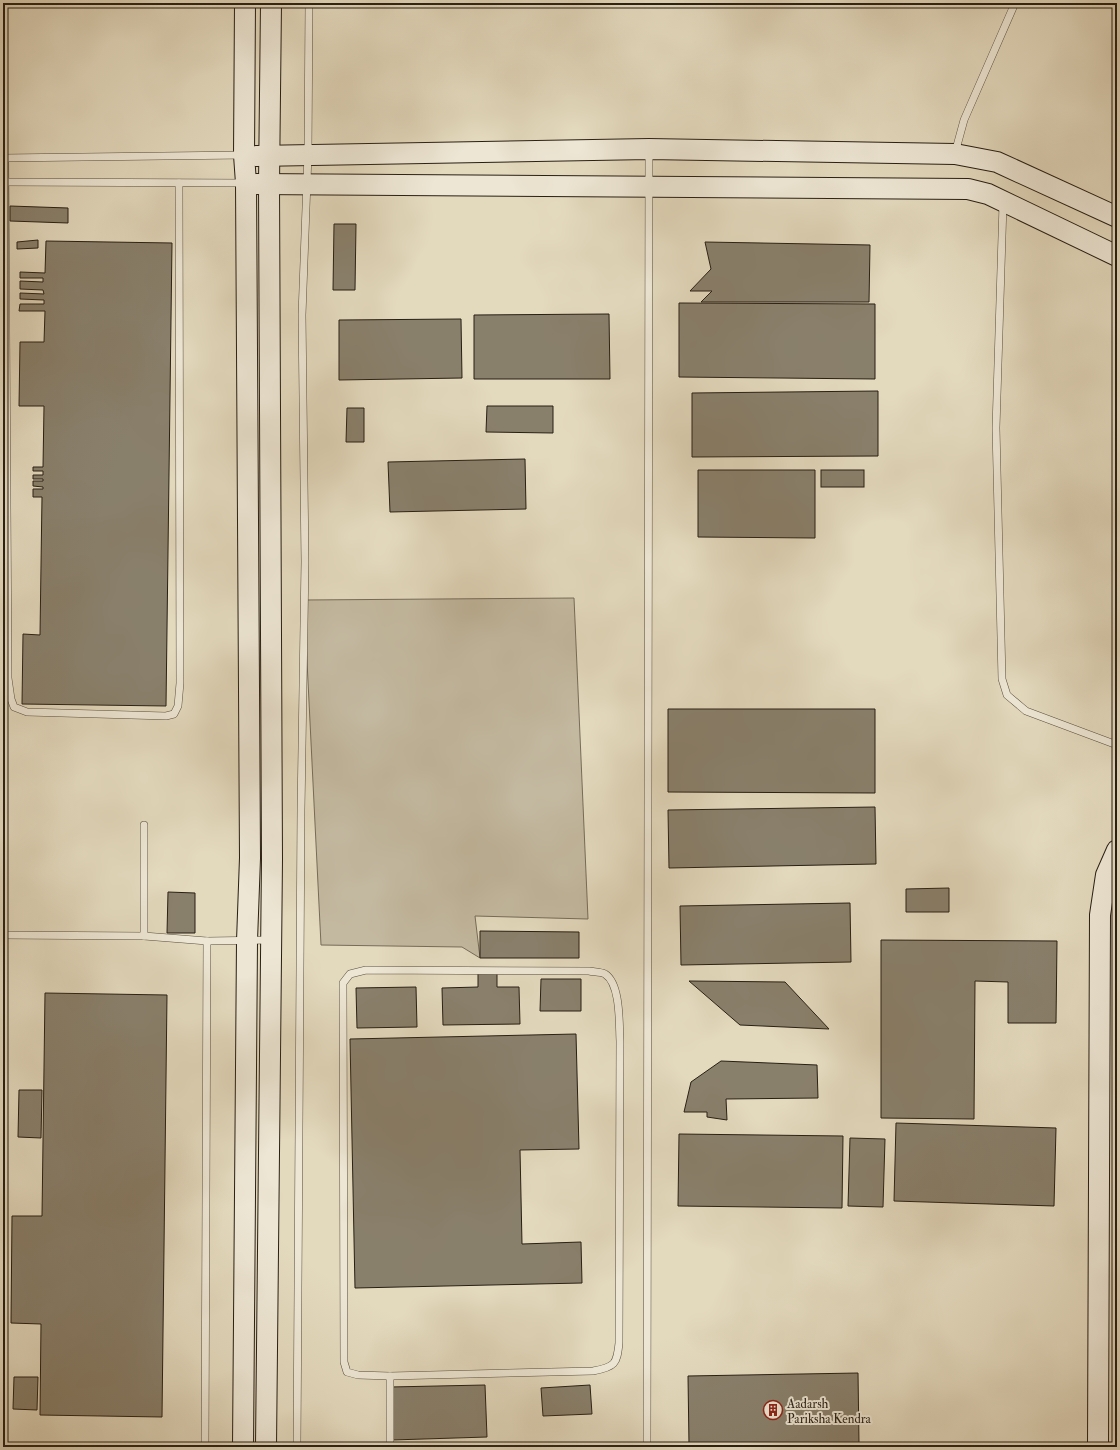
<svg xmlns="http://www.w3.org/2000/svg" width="1120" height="1450" font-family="'IM FELL Double Pica',serif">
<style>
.green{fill:#c3b9a0;stroke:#766c5a}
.building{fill:#89806c;stroke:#281f14}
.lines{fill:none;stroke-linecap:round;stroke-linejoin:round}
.lane-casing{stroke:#574e3e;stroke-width:8}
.secondary-casing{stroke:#281f14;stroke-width:22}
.lane{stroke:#ede6d4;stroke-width:7}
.secondary{stroke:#ede6d4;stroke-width:20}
.labels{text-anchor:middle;stroke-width:4;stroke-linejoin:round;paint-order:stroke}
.poi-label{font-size:13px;fill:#281f14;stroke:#ede6d4;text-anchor:start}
</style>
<rect width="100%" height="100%" fill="#e3d9bd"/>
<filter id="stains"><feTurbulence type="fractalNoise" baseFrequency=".005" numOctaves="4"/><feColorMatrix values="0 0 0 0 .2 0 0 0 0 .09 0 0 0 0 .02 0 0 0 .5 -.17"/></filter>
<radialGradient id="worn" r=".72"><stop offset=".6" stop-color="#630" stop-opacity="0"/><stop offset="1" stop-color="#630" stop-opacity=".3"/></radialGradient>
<polygon class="green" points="574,598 588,919 475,916 480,958 462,947 321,945 304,600"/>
<g class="building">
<polygon points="10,206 68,208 68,223 10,221"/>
<polygon points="334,224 356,224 355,290 333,290"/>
<polygon points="38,240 38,248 17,249 17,242"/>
<polygon points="46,241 172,243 166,706 22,704 23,634 40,635 42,497 33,497 33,489 43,489 43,487 33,486 33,481 43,481 43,479 33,479 33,475 43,475 43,471 33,471 33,467 43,467 44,406 19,406 20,342 44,342 45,311 19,311 20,304 44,304 44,300 20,299 20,293 44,294 43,290 20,289 20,281 43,282 43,278 20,278 20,272 45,273"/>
<polygon points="705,242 870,245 869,302 701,302 712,291 690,291 711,269"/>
<polygon points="679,303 875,304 875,379 679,377"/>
<polygon points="609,314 610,379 474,379 474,315"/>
<polygon points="461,319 462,378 339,380 339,320"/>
<polygon points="878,391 878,456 692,457 692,393"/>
<polygon points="487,406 553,406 553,433 486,432"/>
<polygon points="347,408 364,408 364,442 346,442"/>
<polygon points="525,459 526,509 390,512 388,462"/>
<polygon points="698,470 815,470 815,538 698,537"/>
<rect x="821" y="470" width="43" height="17"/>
<polygon points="668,709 875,709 875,793 668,792"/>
<polygon points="875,807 876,864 669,868 668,810"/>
<polygon points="949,888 949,912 906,912 906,889"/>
<polygon points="168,892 195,893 195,933 167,933"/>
<polygon points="850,903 851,962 681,965 680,906"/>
<polygon points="480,931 579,932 579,958 480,958"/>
<polygon points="881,940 1057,941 1056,1023 1008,1023 1008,982 975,981 974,1119 881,1118"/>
<polygon points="478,971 497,971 497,987 519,987 520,1024 443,1025 442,988 478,987"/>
<polygon points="541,979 581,979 581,1011 540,1011"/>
<polygon points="689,981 785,982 829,1029 740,1025"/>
<polygon points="416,987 417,1027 357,1028 356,988"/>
<polygon points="45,993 167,995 162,1417 40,1415 41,1324 11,1323 12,1216 42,1216"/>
<polygon points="576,1034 579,1149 520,1150 522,1244 581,1242 582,1283 355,1288 350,1039"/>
<polygon points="721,1061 817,1065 818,1098 726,1099 727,1120 707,1117 707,1112 684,1112 691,1082"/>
<polygon points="19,1090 42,1090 41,1138 18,1137"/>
<polygon points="896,1123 1056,1128 1054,1206 894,1201"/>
<polygon points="679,1134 843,1136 842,1208 678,1206"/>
<polygon points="850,1138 885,1139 883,1207 848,1206"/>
<polygon points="858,1373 859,1444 689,1445 688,1376"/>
<polygon points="14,1377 38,1377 37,1410 13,1409"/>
<polygon points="485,1385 487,1437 392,1440 390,1387"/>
<polygon points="590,1385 592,1414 543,1416 541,1388"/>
</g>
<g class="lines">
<defs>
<g id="lane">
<polyline points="955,153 964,120 1015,3"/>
<polyline points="3,158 243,155"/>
<polyline points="5,158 8,678 11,699 14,707 27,712 166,716 174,714 178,706 180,683 179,183"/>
<polyline points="3,182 246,183"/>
<polyline points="1003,204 996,428 1002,679 1007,695 1026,711 1117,745"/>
<polyline points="3,935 144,936 207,941 271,940"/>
<polyline points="144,936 144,825"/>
<path d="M366 970 589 971C594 972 601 972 605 974 621 984 619 1025 620 1041L619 1343C617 1364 615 1367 593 1371L390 1376 358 1375 347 1372 344 1362 343 983 350 974Z"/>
<polyline points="390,1376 390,1447"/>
<polyline points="205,1447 207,941"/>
<polyline points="297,1447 301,810 305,562 302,315 308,154 309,3"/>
<polyline points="647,1447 649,151"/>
</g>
<g id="secondary">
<polyline points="256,156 649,149 955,154 997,162 1117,217"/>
<polyline points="256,184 968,189 988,194 1117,256"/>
<polyline points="243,1447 247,941 250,858 246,183 244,155 245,3"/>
<polyline points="266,1447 272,859 269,184 271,3"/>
<polyline points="1098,1447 1100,915 1106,875 1117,850"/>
</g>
</defs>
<use href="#lane" class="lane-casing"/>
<use href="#secondary" class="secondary-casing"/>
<use href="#lane" class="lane"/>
<use href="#secondary" class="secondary"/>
</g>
<defs>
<symbol id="building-ring" viewBox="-11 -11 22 22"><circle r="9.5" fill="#ede6d4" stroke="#8f2418" stroke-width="1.5"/><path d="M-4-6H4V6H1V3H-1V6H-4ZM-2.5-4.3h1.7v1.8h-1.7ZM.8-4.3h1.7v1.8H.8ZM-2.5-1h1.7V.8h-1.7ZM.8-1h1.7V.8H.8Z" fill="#8f2418"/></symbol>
</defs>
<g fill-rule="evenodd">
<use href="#building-ring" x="762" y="1399" width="22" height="22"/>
</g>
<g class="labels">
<g class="poi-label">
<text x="787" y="1408">Aadarsh<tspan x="787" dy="15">Pariksha Kendra</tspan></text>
</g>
</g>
<rect width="1120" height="1450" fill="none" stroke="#e3d9bd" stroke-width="16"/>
<rect x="4" y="4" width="1112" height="1442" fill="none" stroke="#281f14" stroke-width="2"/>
<rect x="8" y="8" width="1104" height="1434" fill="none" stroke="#281f14"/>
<rect width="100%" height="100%" filter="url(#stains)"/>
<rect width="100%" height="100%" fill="url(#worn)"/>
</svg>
